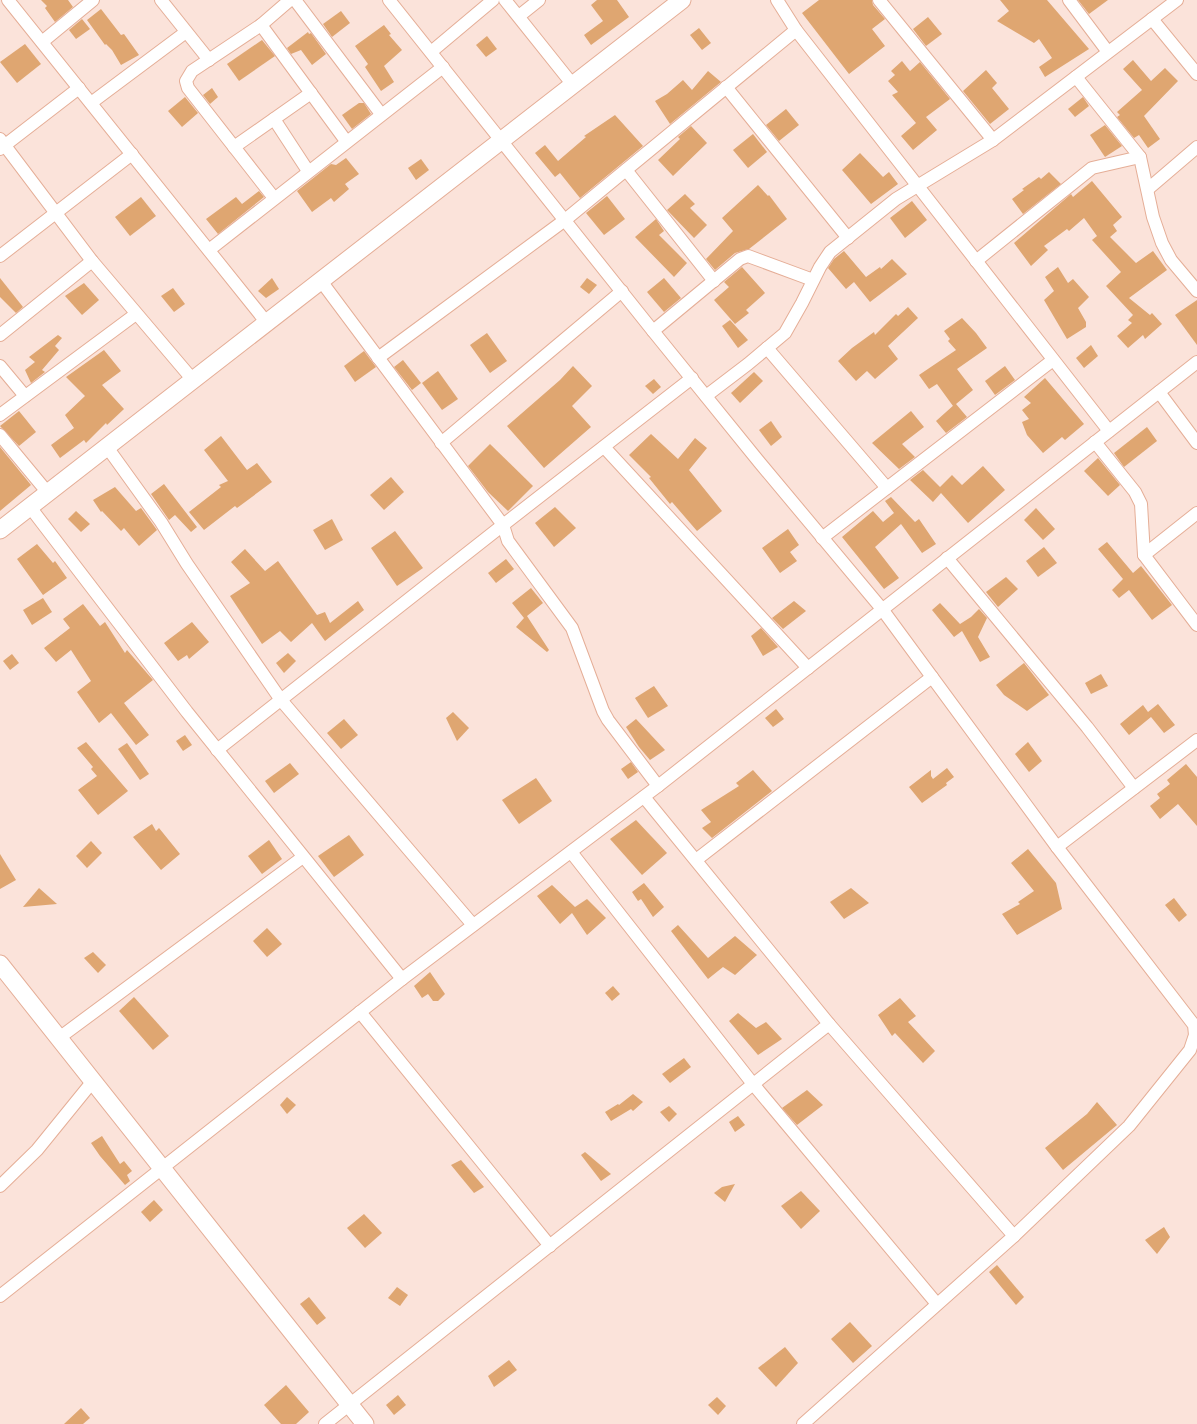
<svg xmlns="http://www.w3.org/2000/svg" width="1197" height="1424" font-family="'Source Serif 4',serif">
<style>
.building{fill:#dfa671}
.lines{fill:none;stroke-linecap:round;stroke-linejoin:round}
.street-casing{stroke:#e5ae97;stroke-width:14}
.secondary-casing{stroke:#e5ae97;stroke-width:19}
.street{stroke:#fff;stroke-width:12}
.secondary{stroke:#fff;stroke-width:17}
</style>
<rect width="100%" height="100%" fill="#fbe3da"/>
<g class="building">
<polygon points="41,0 68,0 73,7 55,22 45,8 47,6"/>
<polygon points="597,0 617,0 629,17 591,45 584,35 603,21 591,5"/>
<polygon points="819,0 872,0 873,5 885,19 872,29 885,46 849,74 802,13"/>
<polygon points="1000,0 1047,0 1089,49 1045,77 1039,67 1052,58 1039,39 1034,43 997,21 1009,11"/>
<polygon points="1078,0 1108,0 1089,14"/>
<polygon points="101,9 121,35 124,34 139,55 121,65 112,50 106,44 105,45 87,20"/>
<polygon points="341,11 350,23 332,37 323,24"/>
<polygon points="928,17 942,34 926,46 913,29"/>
<polygon points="82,19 90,29 76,39 69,30"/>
<polygon points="384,25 391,34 389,35 402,50 384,66 394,82 381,91 365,67 368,64 355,46"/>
<polygon points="699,28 711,43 702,50 690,35"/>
<polygon points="308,32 309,34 311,33 326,54 312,65 301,50 291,54 287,48"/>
<polygon points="487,36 497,49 486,57 476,45"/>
<polygon points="262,40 275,56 239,81 227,64"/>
<polygon points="25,44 41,64 17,83 0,62"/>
<polygon points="1133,60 1151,81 1165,68 1178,81 1144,116 1160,139 1148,148 1139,135 1134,138 1117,117 1120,115 1117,112 1142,90 1123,69"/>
<polygon points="902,61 910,71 920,62 950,99 926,117 937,130 913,150 901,136 916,123 892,95 898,92 888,81 895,75 891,71"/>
<polygon points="986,70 997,83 992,88 1009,109 990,124 963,91"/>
<polygon points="708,71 721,82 670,124 655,101 667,94 683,80 692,90"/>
<polygon points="212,88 218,97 210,104 203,95"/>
<polygon points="185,97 198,113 182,127 168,111"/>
<polygon points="1083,97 1089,106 1075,117 1068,109"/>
<polygon points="359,103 364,103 371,114 352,129 342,115"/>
<polygon points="786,109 799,125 779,141 766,125"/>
<polygon points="615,115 643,146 580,198 560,173 555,177 535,153 545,145 558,161 586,137 584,136"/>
<polygon points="1105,125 1122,146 1105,157 1090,135"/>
<polygon points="691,126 707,143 673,176 658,160 680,139 678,137"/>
<polygon points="753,134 767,152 748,168 733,150"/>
<polygon points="860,153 883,177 889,172 898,184 871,204 842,170"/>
<polygon points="346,158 359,174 345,184 349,189 334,202 331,198 312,212 297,191 331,164 336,165"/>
<polygon points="421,159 429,170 416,180 408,168"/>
<polygon points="1049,172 1061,184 1023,214 1012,199 1024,190 1022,189 1039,177 1041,179"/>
<polygon points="1092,181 1122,217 1113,225 1117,231 1110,237 1136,263 1153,251 1167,270 1129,298 1150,315 1152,313 1162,324 1145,339 1143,335 1128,348 1117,336 1132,323 1128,320 1133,315 1106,286 1121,272 1092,240 1097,236 1084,218 1069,231 1067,229 1044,246 1048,250 1031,266 1014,243 1071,194 1073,197"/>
<polygon points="758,185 768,196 769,195 787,219 749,249 735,253 715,270 706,259 733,231 722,218"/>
<polygon points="259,191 264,197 218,234 206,219 236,197 242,204"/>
<polygon points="685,194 695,204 690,208 707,225 694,238 667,210"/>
<polygon points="607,196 625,219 604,235 586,213"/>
<polygon points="141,197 156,216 130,236 115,217"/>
<polygon points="912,201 927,220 905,238 890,218"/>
<polygon points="656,219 664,231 659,235 687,263 674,277 635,237"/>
<polygon points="844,251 866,277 880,267 881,269 892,259 907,274 870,302 854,282 846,289 828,268 834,259"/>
<polygon points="742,267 765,293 746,310 749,313 735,324 714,300 729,287 724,282"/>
<polygon points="1058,267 1068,283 1073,279 1089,297 1078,308 1086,322 1086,327 1067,339 1044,300 1054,291 1045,277"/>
<polygon points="0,278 23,307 16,313 0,297"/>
<polygon points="272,278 279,289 266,298 258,291"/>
<polygon points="587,278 597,285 589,294 580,287"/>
<polygon points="664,278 681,298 664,312 647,292"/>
<polygon points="84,283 99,300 82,315 65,296"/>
<polygon points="173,288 185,304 174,312 161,296"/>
<polygon points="1197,300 1197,345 1175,315"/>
<polygon points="908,307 918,318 888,346 898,359 875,379 867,371 856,381 838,361 852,348 874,332 875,335 896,314 898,316"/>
<polygon points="962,318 976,333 987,348 957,369 973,390 956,404 967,417 946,433 936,421 955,404 953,406 937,384 929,389 919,375 956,350 948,341 950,339 944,331"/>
<polygon points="730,320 748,340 738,348 722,326"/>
<polygon points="487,333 507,361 490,373 470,345"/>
<polygon points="58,335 62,338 55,346 59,350 42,370 45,372 31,383 25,370 35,362 29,357"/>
<polygon points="1091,345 1098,356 1084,368 1076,358"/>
<polygon points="104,350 121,371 102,385 124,409 107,425 106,423 86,443 84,440 60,458 51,445 74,428 65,415 85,396 66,377"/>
<polygon points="364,351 376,367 355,382 344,366"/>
<polygon points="403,360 421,383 412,390 394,367"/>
<polygon points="573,366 592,386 572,406 591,427 544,468 507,426 560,380"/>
<polygon points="1005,366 1015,380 995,395 985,381"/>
<polygon points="438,371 458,399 442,410 422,383"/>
<polygon points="754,372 763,381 740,403 731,393"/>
<polygon points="1045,378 1084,424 1065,440 1062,437 1043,453 1027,435 1022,422 1029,419 1022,410 1031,403 1024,397"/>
<polygon points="654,379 661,387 653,394 645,386"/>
<polygon points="19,411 36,432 19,446 0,426"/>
<polygon points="911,411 924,427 902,444 915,457 899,469 872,443"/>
<polygon points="771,421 782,437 771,446 759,430"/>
<polygon points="1147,427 1157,441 1124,467 1114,453"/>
<polygon points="651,434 678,459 695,438 707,448 689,470 722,511 697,531 672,502 670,504 649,478 651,477 629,455"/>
<polygon points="221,436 247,470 257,463 272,482 237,508 235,506 204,530 189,512 221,487 219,485 228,481 204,450"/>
<polygon points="490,444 533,486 508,511 488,492 468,466"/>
<polygon points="0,447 31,485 0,511"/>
<polygon points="1098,458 1120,485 1108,496 1084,471"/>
<polygon points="983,466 1005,490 968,523 941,493 933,502 910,480 923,470 940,487 952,475 962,485"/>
<polygon points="391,477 404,492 384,510 370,495"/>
<polygon points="164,484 197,527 191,532 175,515 169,520 151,494"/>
<polygon points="115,487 136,511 141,508 157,530 139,546 124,528 121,531 102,511 101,512 93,500"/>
<polygon points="891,497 915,522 919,519 936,544 922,553 901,524 875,547 899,578 884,589 842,537 873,511 883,522 894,513 885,501"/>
<polygon points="555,507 576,528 554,547 535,523"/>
<polygon points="1036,508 1055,529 1043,540 1024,520"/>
<polygon points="76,511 90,524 81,532 68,519"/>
<polygon points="332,519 343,540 325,550 313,530"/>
<polygon points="788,529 799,545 790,552 797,561 780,573 762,548"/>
<polygon points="395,531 423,568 397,586 371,548"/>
<polygon points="1107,542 1133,573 1141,566 1172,605 1152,620 1129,590 1119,598 1112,590 1123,579 1098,549"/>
<polygon points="37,544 53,563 55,561 67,578 43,595 17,559"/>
<polygon points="1044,547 1057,563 1038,577 1026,561"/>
<polygon points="245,549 265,571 278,561 317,615 325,612 330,623 358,601 364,610 325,641 312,623 291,642 280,631 262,644 230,596 250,583 231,562"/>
<polygon points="506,559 514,569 496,583 488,573"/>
<polygon points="1006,577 1018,589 998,607 986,592"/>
<polygon points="531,588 543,603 527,616 549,650 547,652 516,627 524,618 512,603"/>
<polygon points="43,598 52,612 32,625 23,610"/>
<polygon points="794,601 806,611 783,629 772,618"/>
<polygon points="940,603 960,624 971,617 979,609 987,618 978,637 990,657 980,662 962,631 954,637 932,610"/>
<polygon points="83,604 100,626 105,622 125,653 127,650 153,680 124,703 149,735 136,745 111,713 99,723 77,692 91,681 71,650 56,662 44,648 70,628 63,619"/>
<polygon points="192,622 209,642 189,659 187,655 178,661 164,643"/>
<polygon points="761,628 778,647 763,656 751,636"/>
<polygon points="288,653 296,661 284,673 276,663"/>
<polygon points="12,654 19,663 10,670 3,661"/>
<polygon points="1024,663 1049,695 1027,711 1004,695 996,685"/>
<polygon points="1101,674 1108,686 1091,694 1085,683"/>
<polygon points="654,686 668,706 648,718 635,698"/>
<polygon points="1158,704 1175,725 1164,733 1151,717 1129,735 1120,724 1143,705 1148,712"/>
<polygon points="776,709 784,719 773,727 765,718"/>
<polygon points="453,712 469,728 457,741 446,718"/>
<polygon points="344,719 358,735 341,749 327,733"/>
<polygon points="636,719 665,750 650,760 639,747 626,727"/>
<polygon points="185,735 192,745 183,751 176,741"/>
<polygon points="86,742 128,791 98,815 78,790 97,776 91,769 93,767 77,748"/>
<polygon points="1028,742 1042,761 1029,772 1015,754"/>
<polygon points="127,743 149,774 140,780 118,749"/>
<polygon points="631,762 638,772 628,779 621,769"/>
<polygon points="290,763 299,774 274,793 265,781"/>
<polygon points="1186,764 1197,777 1197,826 1178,804 1160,819 1150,806 1160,798 1157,794 1170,784 1167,780"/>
<polygon points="947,768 954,777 946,783 947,785 922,803 909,787 931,770 931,776 933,779"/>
<polygon points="753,770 772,791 712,838 702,828 711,822 701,810 739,786 736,783"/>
<polygon points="536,778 552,801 519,824 502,800"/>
<polygon points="636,820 667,853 642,875 610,839"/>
<polygon points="152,824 156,831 159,828 180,854 161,870 133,837"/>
<polygon points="349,835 364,855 334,877 318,856"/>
<polygon points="269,840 282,859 262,874 248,856"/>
<polygon points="91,841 102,853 87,868 76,856"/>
<polygon points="1028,849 1056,883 1062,909 1017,935 1002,914 1020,904 1018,902 1034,891 1011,863"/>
<polygon points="0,854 16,880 0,889"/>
<polygon points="644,883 664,907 653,917 641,899 638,901 632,892"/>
<polygon points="552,885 575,907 587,899 606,918 587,935 572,913 560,924 537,896"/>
<polygon points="39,888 57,904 23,907"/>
<polygon points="851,888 869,903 844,919 830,902"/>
<polygon points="1174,898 1187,915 1179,922 1165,905"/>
<polygon points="678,925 708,958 735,936 757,955 735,975 723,967 708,979 671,931"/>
<polygon points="267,928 282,944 267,957 253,941"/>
<polygon points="93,952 106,965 98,973 84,958"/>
<polygon points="430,972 445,994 438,1001 433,1001 428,994 422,998 414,986"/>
<polygon points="613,986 620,994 612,1001 605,993"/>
<polygon points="134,997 169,1036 153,1050 119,1011"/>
<polygon points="900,998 916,1016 908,1022 935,1051 923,1063 895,1033 892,1036 878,1015"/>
<polygon points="738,1013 756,1028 766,1022 782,1039 758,1055 729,1021"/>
<polygon points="684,1058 691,1067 670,1083 662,1074"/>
<polygon points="807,1090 823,1105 797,1125 782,1108"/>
<polygon points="633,1094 643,1102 633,1111 631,1109 611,1121 605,1112 618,1104 619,1105"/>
<polygon points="287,1097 296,1105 287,1114 280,1105"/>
<polygon points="1097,1102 1117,1125 1063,1170 1045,1148 1087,1114"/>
<polygon points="669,1106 677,1114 669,1122 660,1112"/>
<polygon points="738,1116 745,1125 735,1132 729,1122"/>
<polygon points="102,1136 120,1164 124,1161 132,1171 127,1175 130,1181 125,1185 100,1156 91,1143"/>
<polygon points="585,1152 611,1174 601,1181 581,1155"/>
<polygon points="461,1160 484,1187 474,1193 451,1165"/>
<polygon points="735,1184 725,1202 714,1193 722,1187"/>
<polygon points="801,1191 820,1211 801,1229 781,1206"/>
<polygon points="154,1200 163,1210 150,1222 141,1212"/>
<polygon points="364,1214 382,1233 365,1248 347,1228"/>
<polygon points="1164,1227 1170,1237 1157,1254 1145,1240"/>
<polygon points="997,1265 1024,1297 1016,1305 989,1272"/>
<polygon points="397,1287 408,1295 400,1306 388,1298"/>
<polygon points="309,1297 326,1318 317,1325 300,1304"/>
<polygon points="850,1322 872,1346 853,1363 831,1339"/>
<polygon points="785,1347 798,1363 776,1387 758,1368"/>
<polygon points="509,1360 517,1370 494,1387 488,1376"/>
<polygon points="286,1385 309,1412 296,1424 281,1424 264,1405"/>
<polygon points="398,1395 406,1405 394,1415 386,1405"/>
<polygon points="717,1397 726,1406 718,1415 708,1405"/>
<polygon points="81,1408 90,1418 83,1424 64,1424"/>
</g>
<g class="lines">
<defs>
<g id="street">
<polyline points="8,0 267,323"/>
<polyline points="161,0 209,60"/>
<polyline points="295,0 381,114"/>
<polyline points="389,0 653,331 760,463 882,609 1057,847 1194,1025 1195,1035 1190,1050 1129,1126 1014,1236 803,1424"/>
<polyline points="505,0 573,85"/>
<polyline points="777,0 796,30 1109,431"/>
<polyline points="879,0 993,140"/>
<polyline points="1069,0 1108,52"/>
<polyline points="519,16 539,0"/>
<polyline points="1152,19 1197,74"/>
<polyline points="261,25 346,141"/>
<polyline points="42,42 93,0"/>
<polyline points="431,52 493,0"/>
<polyline points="1076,77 1140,157 1153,217 1162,243 1171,260 1197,291"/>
<polyline points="726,87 848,238"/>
<polyline points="91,103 186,32"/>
<polyline points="274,119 308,171"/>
<polyline points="0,139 92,261 193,380"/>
<polyline points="234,147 311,93"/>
<polyline points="0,149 79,88"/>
<polyline points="626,170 714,281"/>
<polyline points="1148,189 1197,147"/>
<polyline points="274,198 188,88 186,81 192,71 261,25 290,0"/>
<polyline points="209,250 443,67"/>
<polyline points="0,256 132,154"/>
<polyline points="976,261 1092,168 1140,157"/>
<polyline points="653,331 740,259 748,256 813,280"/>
<polyline points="0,335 92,261"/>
<polyline points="767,348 887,488"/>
<polyline points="378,358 565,220 796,30"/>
<polyline points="0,366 25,396"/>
<polyline points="1159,392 1197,443"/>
<polyline points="706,396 748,364 785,333 802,303 820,267 830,252 896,199 993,140 1177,0"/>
<polyline points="0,415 136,314"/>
<polyline points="0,435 48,493"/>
<polyline points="1095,442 1135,492 1141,504 1144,555 1197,625"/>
<polyline points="441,443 622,291"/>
<polyline points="107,447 161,522 187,564 281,700 473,925"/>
<polyline points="604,447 808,668"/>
<polyline points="30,507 187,712 402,979"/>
<polyline points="822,538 1053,360"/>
<polyline points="1144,555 1197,513"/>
<polyline points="947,558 1087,727 1134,788"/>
<polyline points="217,750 503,525 321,281"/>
<polyline points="658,786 608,720 603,711 572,628 508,541 503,525 692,378"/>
<polyline points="1057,847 1197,740"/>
<polyline points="571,852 753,1084 937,1304"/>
<polyline points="696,860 932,677"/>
<polyline points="360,1012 550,1246"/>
<polyline points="829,1024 1014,1236"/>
<polyline points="59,1038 303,857"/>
<polyline points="0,1186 37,1150 93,1081"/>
<polyline points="0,1296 402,979 658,786 1197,362"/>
<polyline points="325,1424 829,1024 644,797"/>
</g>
<g id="secondary">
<polyline points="0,530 682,0"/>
<polyline points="0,964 365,1424"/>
</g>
</defs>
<use href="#street" class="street-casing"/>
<use href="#secondary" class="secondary-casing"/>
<use href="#street" class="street"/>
<use href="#secondary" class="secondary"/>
</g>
</svg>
